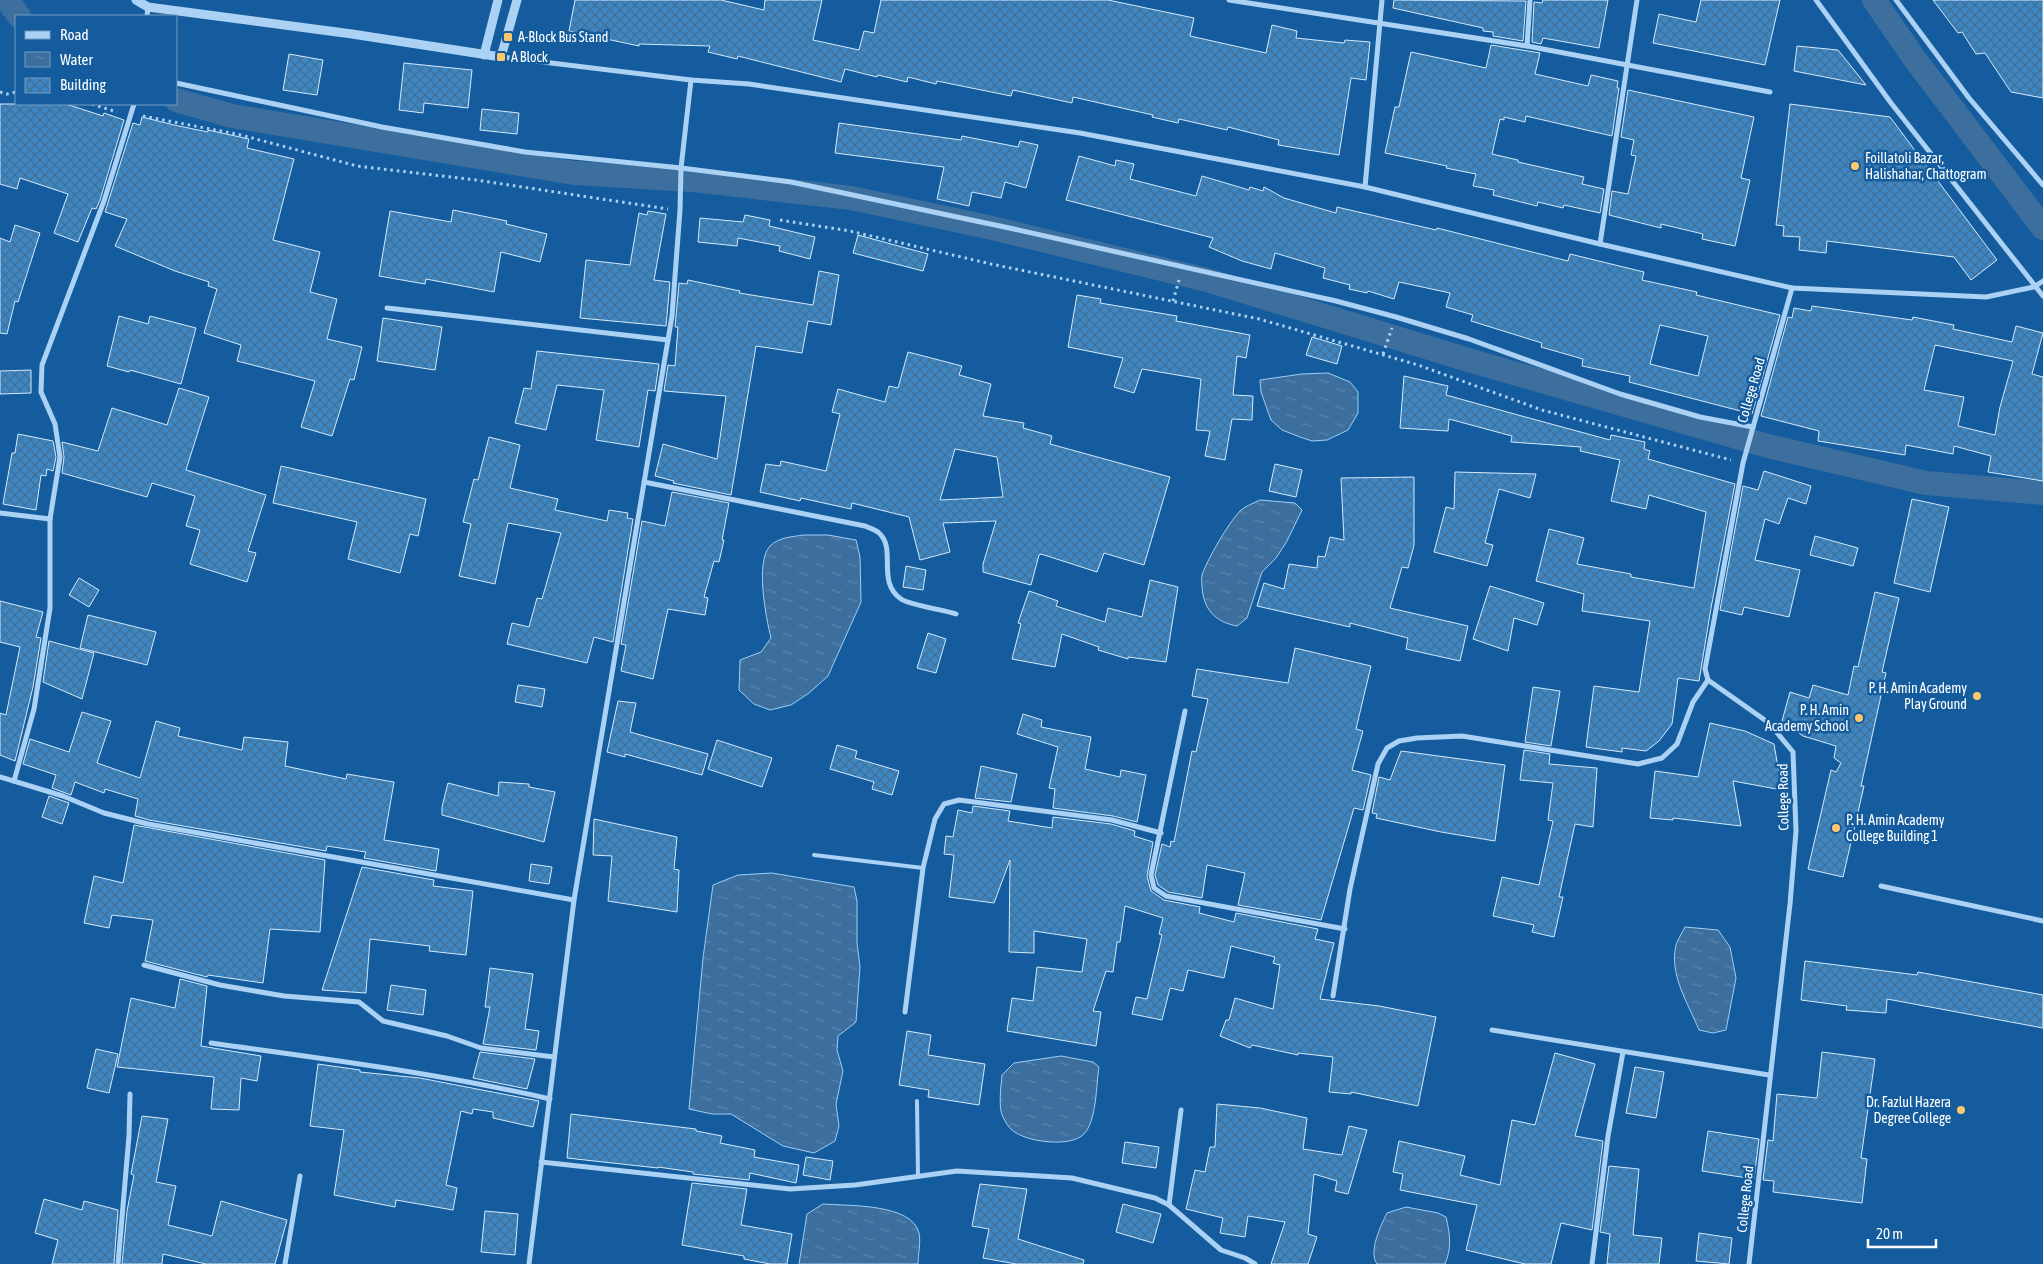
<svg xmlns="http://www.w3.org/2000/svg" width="2043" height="1264" font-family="'Asap Condensed',sans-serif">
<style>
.water{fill:url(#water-ripples);stroke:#9dcff6}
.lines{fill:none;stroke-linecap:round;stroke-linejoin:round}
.canal{stroke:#3d6f9e;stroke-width:24}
.building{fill:url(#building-cross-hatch);stroke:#d3eafd;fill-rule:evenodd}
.path{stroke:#abd2f4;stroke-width:3;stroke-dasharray:2.5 4;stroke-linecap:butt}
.service{stroke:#abd2f4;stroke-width:4}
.minor{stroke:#abd2f4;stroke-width:5}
.tertiary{stroke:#abd2f4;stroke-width:9}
.poi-dot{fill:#ffc86d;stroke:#145c9d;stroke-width:2}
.labels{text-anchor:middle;stroke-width:5;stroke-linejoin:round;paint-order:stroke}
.poi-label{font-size:14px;fill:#fff;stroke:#145c9d;text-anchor:start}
.street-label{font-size:14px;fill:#fff;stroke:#145c9d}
</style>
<defs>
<pattern id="water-ripples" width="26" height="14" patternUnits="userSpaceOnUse" patternTransform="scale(1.25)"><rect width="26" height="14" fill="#3d6f9e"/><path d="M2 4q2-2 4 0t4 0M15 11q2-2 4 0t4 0" fill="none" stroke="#5a85ad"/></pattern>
<pattern id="building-cross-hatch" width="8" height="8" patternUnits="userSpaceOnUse" patternTransform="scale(1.25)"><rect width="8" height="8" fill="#3d86c4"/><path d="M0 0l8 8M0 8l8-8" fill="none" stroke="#436f94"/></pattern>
</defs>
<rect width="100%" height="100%" fill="#145c9d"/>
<g class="water">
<polygon points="1328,373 1350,382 1358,392 1358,413 1348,430 1327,440 1312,441 1300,437 1282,430 1271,420 1261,392 1260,380 1302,374"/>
<path d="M1260 500 1295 503 1302 510 1287 541 1276 558 1262 572 1247 618 1237 626C1215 622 1203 609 1202 586 1202 583 1201 578 1202 575 1208 558 1228 524 1240 511 1245 506 1254 503 1260 500Z"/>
<path d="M803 535H828L856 540 860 557 861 602 828 676 809 693 791 705 770 710 754 704 739 690 740 660 761 652 771 638C766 618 755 562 770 546 779 537 792 537 803 535Z"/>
<polygon points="772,873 854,887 857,901 857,943 860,967 856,1022 838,1036 837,1050 843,1071 836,1104 839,1126 835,1141 814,1153 783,1146 731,1114 712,1114 689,1109 703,958 713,885 738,875"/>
<path d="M1685 927 1718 930 1730 947 1736 978 1726 1030 1713 1033 1699 1030C1688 1003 1669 975 1676 945 1678 939 1682 933 1685 927Z"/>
<path d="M1061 1056 1093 1062 1099 1067C1096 1085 1097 1120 1084 1134 1071 1148 1025 1142 1012 1130 1008 1127 1005 1121 1003 1117 998 1109 1001 1086 1002 1075L1014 1063Z"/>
<path d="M823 1204C847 1206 912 1203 919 1233 921 1242 918 1255 918 1264H799L807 1214Z"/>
<path d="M1406 1207 1438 1213 1446 1217C1450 1234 1452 1248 1445 1264H1377C1368 1252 1381 1225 1387 1213Z"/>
</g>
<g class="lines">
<g class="canal">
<polyline points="7,0 19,16"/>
<polyline points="1874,0 1914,58 2043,228"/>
<polyline points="176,100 232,116 574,173 693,180 851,198 988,227 1207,280 1475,362 1768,446 1926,483 2043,493"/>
</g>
</g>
<g class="building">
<polygon points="575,0 721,0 764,10 765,0 822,0 813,40 859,50 864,31 874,33 881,0 1108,0 1194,18 1190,36 1266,53 1272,25 1297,31 1296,38 1344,43 1345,40 1370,42 1366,80 1351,78 1339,155 1278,145 1279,140 1228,127 1227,130 1179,119 1178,123 1152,117 1153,115 1073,97 1072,103 1013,90 1011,96 937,81 936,84 908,77 907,82 878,75 877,77 845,69 841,82 738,56 737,59 708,52 710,46 639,44 639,46 569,31"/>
<polygon points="1394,0 1526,1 1523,41 1493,36 1493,32 1483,31 1483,28 1393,8"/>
<polygon points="1543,0 1608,0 1599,48 1543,38 1541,44 1532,42 1534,2 1542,3"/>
<polygon points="1701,0 1780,0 1765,65 1653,43 1659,14 1696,22"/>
<polygon points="1933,0 2043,0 2043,98 2011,92 1985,53 1976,54 1962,32 1958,33"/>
<polygon points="1491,45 1540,53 1535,74 1588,86 1591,75 1618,81 1617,88 1619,88 1612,136 1526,116 1525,122 1504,117 1504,120 1500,119 1492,154 1518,160 1518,162 1584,177 1582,184 1604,189 1600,213 1564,205 1563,208 1538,202 1537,206 1493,195 1494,190 1473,186 1476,174 1446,168 1447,166 1385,153 1395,107 1399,107 1411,52 1486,68"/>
<polygon points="1797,46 1838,50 1866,85 1794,71"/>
<polygon points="289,54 323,60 317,95 283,90"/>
<polygon points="404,63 472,70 468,108 424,103 423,113 399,110"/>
<polygon points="1628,90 1754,117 1741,178 1750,180 1735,246 1702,239 1703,234 1661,224 1661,228 1609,215 1612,191 1628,194 1636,156 1631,155 1634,140 1621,137"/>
<polygon points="0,104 66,104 103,116 104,113 124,120 100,200 96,209 92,208 78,242 54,233 68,194 20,178 17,189 0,184"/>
<polygon points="1790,104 1890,117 1997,260 1971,280 1954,257 1827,241 1826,253 1799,250 1800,237 1783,236 1784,226 1776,225"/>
<polygon points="482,109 519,113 517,134 480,130"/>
<polygon points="142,117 174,125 208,132 208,130 249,139 247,148 294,159 273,240 320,252 310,292 337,299 327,339 362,347 354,380 350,379 332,436 301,427 315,381 237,361 241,345 204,333 217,289 208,286 209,282 175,271 115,246 127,219 105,212 133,123 140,125"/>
<polygon points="839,123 961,140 962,136 1018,147 1020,141 1038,145 1026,188 1005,182 1001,198 972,192 969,206 937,199 944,167 835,153"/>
<path d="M1079 156 1115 166 1116 160 1134 164 1130 179 1196 196 1202 176 1249 190 1250 187 1263 191 1264 187 1284 198 1336 213 1337 207 1436 230 1437 228 1568 261 1570 254 1644 272 1642 280 1697 292 1696 295 1780 315 1752 414 1629 382 1630 376 1582 366 1583 359 1541 347 1542 343 1471 321 1473 315 1446 307 1450 293 1399 282 1394 299 1368 291 1367 293 1349 289 1350 285 1323 278 1325 268 1275 253 1271 269 1242 261 1209 247 1213 238 1066 200ZM1660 325 1708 336 1698 376 1650 364Z"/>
<polygon points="453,210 507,221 506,224 547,234 540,262 501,252 494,292 426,279 425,284 379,276 390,211 451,222"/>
<polygon points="648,211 666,214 654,280 670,282 666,326 580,318 586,260 630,265 639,213 647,215"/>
<polygon points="745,215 770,220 769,226 815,237 810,259 779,251 780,246 738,238 737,246 698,242 700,218 743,222"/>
<polygon points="15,225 40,233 18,302 15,301 7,334 0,333 0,238 10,242"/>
<polygon points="858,235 928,254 923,271 853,253"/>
<polygon points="819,271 839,275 831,325 808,321 802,353 756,346 731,495 673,483 674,481 655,476 663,444 717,459 726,396 664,391 668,365 675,366 678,327 675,327 679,283 687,284 688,280 740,291 739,293 813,305"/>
<polygon points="1077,295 1101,299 1100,303 1177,316 1176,321 1250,335 1246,358 1237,356 1233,395 1253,396 1252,420 1232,419 1225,460 1205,456 1210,431 1196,430 1201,379 1142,369 1134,393 1114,387 1123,358 1068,347"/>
<path d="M1812 306 1912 320 1913 317 1954 325 1953 329 2012 342 2016 326 2043 333 2032 374 2043 377V481L1988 472 1991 456 1954 446 1953 454 1906 445 1905 455 1818 441 1819 431 1761 416 1788 317 1792 318 1794 308 1811 311ZM1935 345 2013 361 2000 407 1995 435 1958 426 1964 397 1924 390Z"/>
<polygon points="119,316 148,324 150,316 196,328 181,384 130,370 129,372 107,366"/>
<polygon points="383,318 442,327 435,370 377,361"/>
<polygon points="1312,337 1342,346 1337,364 1306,355"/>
<polygon points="537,351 659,364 655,391 648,390 639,447 596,440 604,390 557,385 546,430 515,423 524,388 531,389"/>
<path d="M908 352 962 366 959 375 991 384 983 416 1024 423 1023 428 1052 436 1050 444 1170 477 1144 565 1104 553 1097 572 1041 554 1039 555 1031 585 983 572V564L996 521 943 523 950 552 920 560 909 517 852 503 851 509 801 498 800 501 760 492 766 464 780 466 781 461 826 471 840 414 832 412 838 389 885 402 889 386 898 388ZM955 449 997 457 1003 497 940 500Z"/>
<polygon points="31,370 31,393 0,394 0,371"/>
<polygon points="1404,376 1448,386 1446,395 1518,415 1610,440 1611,435 1645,442 1644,449 1650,451 1648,459 1735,484 1711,608 1699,681 1678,678 1672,724 1659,741 1646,751 1622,748 1622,752 1586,747 1594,686 1639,692 1650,621 1582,611 1584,594 1536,581 1549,529 1584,538 1577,564 1631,574 1631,577 1694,588 1706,512 1649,495 1646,509 1611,501 1620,460 1580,451 1581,447 1511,442 1512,436 1449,419 1448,431 1400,428"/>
<polygon points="179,388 209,397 186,470 266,495 248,551 256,553 247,582 190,564 200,530 186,526 195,496 152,483 147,497 62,473 64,457 62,442 98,451 112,408 167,425"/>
<polygon points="18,434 53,441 56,457 53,471 47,469 46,476 41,475 36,510 3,504 12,453 15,453"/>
<polygon points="489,437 520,445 510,488 558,499 555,510 607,521 609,510 628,513 627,518 633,519 613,642 594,637 587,663 507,644 512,623 529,627 537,598 542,599 561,533 508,523 495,584 459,576 471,524 463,522 474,479 478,480"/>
<polygon points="1275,464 1302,470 1296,497 1269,491"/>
<polygon points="281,466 426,499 418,536 410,534 400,573 348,559 357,522 273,503"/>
<polygon points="1764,471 1811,486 1806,504 1788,498 1779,524 1765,519 1755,560 1800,570 1789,617 1744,607 1742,615 1720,610 1743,486 1758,490"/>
<polygon points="1455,472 1536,474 1530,498 1499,489 1485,543 1493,545 1487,566 1434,552 1446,507 1454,509"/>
<polygon points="1414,477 1414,545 1408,568 1402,567 1390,608 1468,626 1460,661 1406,649 1408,638 1350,623 1350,627 1257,606 1264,583 1284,589 1289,564 1317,568 1318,556 1325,557 1330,537 1344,540 1341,478"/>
<polygon points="672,492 729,503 722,540 724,540 719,562 714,561 704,597 708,598 705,615 668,609 653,679 621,671 626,645 621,644 642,521 665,526"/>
<polygon points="1912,499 1949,507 1930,592 1894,583"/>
<polygon points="1815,536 1858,548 1853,566 1810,555"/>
<polygon points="906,566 926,570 923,590 903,587"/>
<polygon points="79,578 99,590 89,607 69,595"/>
<polygon points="1150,580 1178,587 1166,662 1128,657 1128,659 1098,650 1099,647 1062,634 1055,667 1012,659 1021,624 1018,623 1029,591 1058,601 1056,606 1105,622 1108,608 1142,617"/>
<polygon points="1490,586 1544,603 1537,625 1514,618 1508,651 1473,639"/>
<polygon points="1875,592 1899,598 1882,672 1886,673 1861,786 1864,786 1843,877 1808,869 1831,770 1836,772 1841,763 1834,758 1836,746 1803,736 1782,721 1790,692 1809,698 1813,685 1848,695 1854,666 1858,667"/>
<polygon points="0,601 43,612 36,637 41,638 33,687 15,761 0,755 0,713 6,715 20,647 0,642"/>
<polygon points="88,615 156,632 147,665 80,648"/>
<polygon points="928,633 946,639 936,673 917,668"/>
<polygon points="49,641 94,653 82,699 43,682"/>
<polygon points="1295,648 1371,666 1356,729 1363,731 1352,770 1371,775 1363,810 1354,808 1321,920 1238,905 1245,873 1207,865 1202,898 1168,892 1158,885 1155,875 1162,844 1170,847 1171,841 1174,842 1192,751 1196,752 1208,699 1192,696 1197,669 1288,683"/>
<polygon points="518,685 545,689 542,707 515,702"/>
<polygon points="1533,687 1560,691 1551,746 1525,742"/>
<polygon points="618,701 636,703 630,732 708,754 702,775 625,754 625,757 607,752"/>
<polygon points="82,712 111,721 97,763 140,778 156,721 180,728 178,736 242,750 244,737 288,742 285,766 346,779 347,774 394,782 384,840 439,849 436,871 364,858 366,852 327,846 326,851 149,820 135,816 138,799 105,789 104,793 75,782 71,795 52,788 56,775 23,764 30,739 69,752"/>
<polygon points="1023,714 1042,720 1041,727 1091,737 1085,769 1120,777 1121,770 1146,775 1137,822 1113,816 1053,808 1055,789 1049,788 1058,747 1017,734"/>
<polygon points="1710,723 1745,731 1774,744 1782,790 1733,781 1741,826 1673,818 1673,820 1650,818 1655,771 1698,777"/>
<polygon points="717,740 772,758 762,787 708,769"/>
<polygon points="837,745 857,751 855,758 899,771 892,795 872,789 874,782 830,769"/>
<polygon points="1524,750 1550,754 1549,764 1597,768 1593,827 1575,824 1559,897 1563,897 1554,937 1532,932 1534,925 1493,916 1502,877 1539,885 1553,821 1548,820 1553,783 1520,780"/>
<polygon points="1401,751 1505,765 1495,841 1441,832 1376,818 1377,814 1372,813 1379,777 1390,780"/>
<polygon points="981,766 1017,774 1011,802 975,798"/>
<polygon points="499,782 529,784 529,787 555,792 544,842 442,815 442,807 448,783 498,796"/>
<polygon points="49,796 69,803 62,824 42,817"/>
<polygon points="973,806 1010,811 1008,821 1052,828 1053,817 1111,824 1135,831 1134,836 1153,842 1147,876 1151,891 1164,900 1200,907 1199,913 1234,922 1236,913 1318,929 1315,939 1334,943 1320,999 1379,1006 1436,1017 1418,1106 1351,1092 1351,1094 1329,1092 1333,1057 1298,1053 1298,1055 1252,1045 1250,1048 1220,1036 1226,1020 1229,1020 1235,998 1273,1009 1280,965 1273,963 1275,957 1231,946 1224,978 1188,970 1183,991 1170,988 1162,1020 1132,1014 1136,997 1147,999 1162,935 1159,934 1163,918 1125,906 1120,942 1117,942 1113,972 1106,971 1093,1011 1101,1012 1096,1046 1007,1031 1012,998 1033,1001 1037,967 1082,972 1087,939 1034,931 1034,953 1009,952 1010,860 994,903 949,897 954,855 944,854 946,836 953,837 958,810 972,813"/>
<polygon points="594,819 677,837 674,869 679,870 677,912 608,901 612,856 593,855"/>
<polygon points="134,825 325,860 320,932 270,929 263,983 208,975 207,977 145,961 153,920 112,915 109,928 84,923 94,876 123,883"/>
<polygon points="531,864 552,867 549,884 529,881"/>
<polygon points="362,867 434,880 433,886 473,891 466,955 429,951 430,946 370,939 366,993 322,990"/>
<polygon points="1805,961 1917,975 1918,972 2043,995 2043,1028 1887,999 1886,1013 1846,1010 1847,1006 1801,1000"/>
<polygon points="490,968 533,974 525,1029 539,1031 536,1050 483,1044 490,1007 485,1007"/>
<polygon points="180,979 207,986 201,1046 261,1056 257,1081 241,1078 239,1110 211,1109 214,1077 117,1067 131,998 175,1008"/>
<polygon points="391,985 426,990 423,1015 387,1010"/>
<polygon points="907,1031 931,1035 928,1055 985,1064 979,1105 928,1097 929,1090 899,1085"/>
<polygon points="96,1049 118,1054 109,1093 87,1088"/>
<polygon points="480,1052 535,1059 527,1089 473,1078"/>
<polygon points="1822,1052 1875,1059 1861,1158 1867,1159 1862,1203 1773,1192 1774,1181 1763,1180 1768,1140 1773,1141 1777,1094 1817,1098"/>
<polygon points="1555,1053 1595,1064 1575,1136 1603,1141 1592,1230 1561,1223 1551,1264 1525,1264 1466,1250 1477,1205 1400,1190 1403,1174 1393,1172 1399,1141 1465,1156 1460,1175 1500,1185 1512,1120 1535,1125"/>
<polygon points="318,1064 360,1070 360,1072 420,1078 539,1101 533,1127 493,1118 493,1112 473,1109 472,1114 461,1111 446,1185 457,1188 453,1210 396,1200 395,1207 334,1195 344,1130 310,1126"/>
<polygon points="1635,1067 1664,1072 1656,1118 1626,1113"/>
<polygon points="1217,1104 1260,1108 1307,1118 1303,1149 1342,1155 1349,1126 1367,1130 1348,1194 1335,1191 1337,1181 1314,1174 1308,1234 1317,1237 1308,1264 1271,1264 1285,1222 1248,1216 1245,1237 1220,1233 1223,1218 1186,1209 1195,1170 1205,1172 1210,1147 1215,1147"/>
<polygon points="571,1114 696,1129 696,1131 722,1136 720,1143 755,1150 754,1157 799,1165 796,1183 750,1173 749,1180 693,1174 693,1172 658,1167 658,1168 567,1158"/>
<polygon points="142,1116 168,1119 156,1182 176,1186 168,1225 212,1236 221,1201 287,1220 275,1264 206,1264 163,1254 162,1264 122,1264 127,1211 134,1175 131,1174"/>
<polygon points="1708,1131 1759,1139 1754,1179 1702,1171"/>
<polygon points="1125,1142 1159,1147 1156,1168 1122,1163"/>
<polygon points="806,1157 833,1161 830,1180 803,1175"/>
<polygon points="1609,1166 1639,1169 1633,1235 1662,1238 1659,1264 1607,1264 1610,1234 1600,1232"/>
<polygon points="692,1183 747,1189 741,1225 792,1234 787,1264 770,1264 744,1259 744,1256 682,1245"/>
<polygon points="980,1184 1027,1189 1018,1239 1084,1260 1083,1264 1016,1264 983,1258 989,1229 972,1226"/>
<polygon points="44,1199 82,1210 84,1201 118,1210 114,1264 52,1264 58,1240 35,1233"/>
<polygon points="1123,1204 1161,1214 1153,1243 1116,1232"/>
<polygon points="485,1211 518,1214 515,1255 481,1252"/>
<polygon points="1699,1233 1732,1238 1729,1264 1696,1261"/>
</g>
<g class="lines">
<g class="path">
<polyline points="0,92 7,94 16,92"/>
<polyline points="92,104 117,112"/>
<polyline points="143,116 241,135 357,166 476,180 668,209"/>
<polyline points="780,220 850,231 991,264 1259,319 1418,365 1542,410 1731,460"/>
<polyline points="1173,301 1179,280"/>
<polyline points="1383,354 1392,328"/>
</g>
<g class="service">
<polyline points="814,855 923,868"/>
<polyline points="917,1101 918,1177"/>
</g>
<g class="minor">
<polyline points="1229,0 1527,46 1770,92"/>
<polyline points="1816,0 1891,103 2043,296"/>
<polyline points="1896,0 1969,98 2043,185"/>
<polyline points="147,16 148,7"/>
<polyline points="1527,46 1530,0"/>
<polyline points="501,57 691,80 749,84 1080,133 1365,187 1600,244 1792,288 1986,297 2034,287 2043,281"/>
<polyline points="176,83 382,127 525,152 681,168 791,182 1014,229 1336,301 1396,317 1469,339 1620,394 1700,417 1753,427"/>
<polyline points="1365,187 1382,0"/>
<polyline points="1600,244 1637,0"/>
<polyline points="387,308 668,340"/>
<path d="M644 482 865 526C869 528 876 530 879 533 897 549 876 582 901 599 910 605 944 610 956 614"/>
<polyline points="0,513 50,519"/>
<polyline points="1185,711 1151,875 1154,888 1166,896 1345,929"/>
<polyline points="0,777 63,796 104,813 148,824 574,900"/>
<polyline points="14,781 34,709 50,608 50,519 60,457 55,424 41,392 42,365 104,201 134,104"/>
<polyline points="1881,886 2043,921"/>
<polyline points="144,965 220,985 284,996 359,1002 383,1021 447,1036 481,1048 554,1057"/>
<polyline points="1333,996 1350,889 1378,764 1387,748 1399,741 1417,738 1462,736 1638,764 1662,758 1677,744 1693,702 1708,680"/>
<polyline points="905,1012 923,868 935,819 944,804 959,800 1112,820 1161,833"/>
<polyline points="1492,1030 1769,1075"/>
<path d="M211 1043C324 1059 438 1073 550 1099"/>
<polyline points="541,1162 790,1189 855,1185 957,1171 1072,1178 1155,1198 1169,1205 1221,1250 1245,1258 1255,1264"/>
<polyline points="1169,1205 1181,1110"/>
<polyline points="118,1264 129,1136 130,1094"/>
<polyline points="285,1264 300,1176"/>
<polyline points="529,1264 574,900 672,316 680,210 681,168 691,80"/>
<polyline points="1592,1264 1608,1136 1623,1052"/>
<polyline points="1749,1264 1790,904 1796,831 1793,752 1769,723 1708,680 1705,669 1743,463 1792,288"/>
</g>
<g class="tertiary">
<polyline points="136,0 148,7 352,34 501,57 517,0"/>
<polyline points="484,55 498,0"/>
</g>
</g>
<g class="poi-dot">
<rect x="503" y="32" width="10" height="10" rx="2.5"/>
<rect x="496" y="52" width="10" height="10" rx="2.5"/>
<circle cx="1855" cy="166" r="5"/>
<circle cx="1977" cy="696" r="5"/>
<circle cx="1859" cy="718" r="5"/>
<circle cx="1836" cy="828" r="5"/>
<circle cx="1961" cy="1110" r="5"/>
</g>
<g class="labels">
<g class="poi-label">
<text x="518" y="42">A-Block Bus Stand</text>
<text x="511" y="62">A Block</text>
<text x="1865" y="163">Foillatoli Bazar,<tspan x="1865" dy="16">Halishahar, Chattogram</tspan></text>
<text x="1967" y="693" text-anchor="end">P. H. Amin Academy<tspan x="1967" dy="16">Play Ground</tspan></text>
<text x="1849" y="715" text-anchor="end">P. H. Amin<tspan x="1849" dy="16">Academy School</tspan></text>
<text x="1846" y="825">P. H. Amin Academy<tspan x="1846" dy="16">College Building 1</tspan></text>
<text x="1951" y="1107" text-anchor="end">Dr. Fazlul Hazera<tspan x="1951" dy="16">Degree College</tspan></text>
</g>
<g class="street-label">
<text transform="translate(1751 390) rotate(-74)" y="5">College Road</text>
<text transform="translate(1783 797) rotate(-91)" y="5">College Road</text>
<text transform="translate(1745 1199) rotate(-84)" y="5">College Road</text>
</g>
</g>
<rect x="15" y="15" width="162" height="90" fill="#145c9d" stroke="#729dc4"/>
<rect x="25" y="31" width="25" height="8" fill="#abd2f4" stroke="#729dc4"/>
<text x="60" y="40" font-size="15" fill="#ffffff">Road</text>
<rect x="25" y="52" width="25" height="15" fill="url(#water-ripples)" stroke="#729dc4"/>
<text x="60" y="65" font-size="15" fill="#ffffff">Water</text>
<rect x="25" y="78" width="25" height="15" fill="url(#building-cross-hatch)" stroke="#729dc4"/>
<text x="60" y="90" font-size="15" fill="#ffffff">Building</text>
<path d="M1868 1239v8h68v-8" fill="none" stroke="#ffffff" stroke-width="2.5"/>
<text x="1876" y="1239" font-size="15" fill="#ffffff" stroke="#145c9d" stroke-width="4" paint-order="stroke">20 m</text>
</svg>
